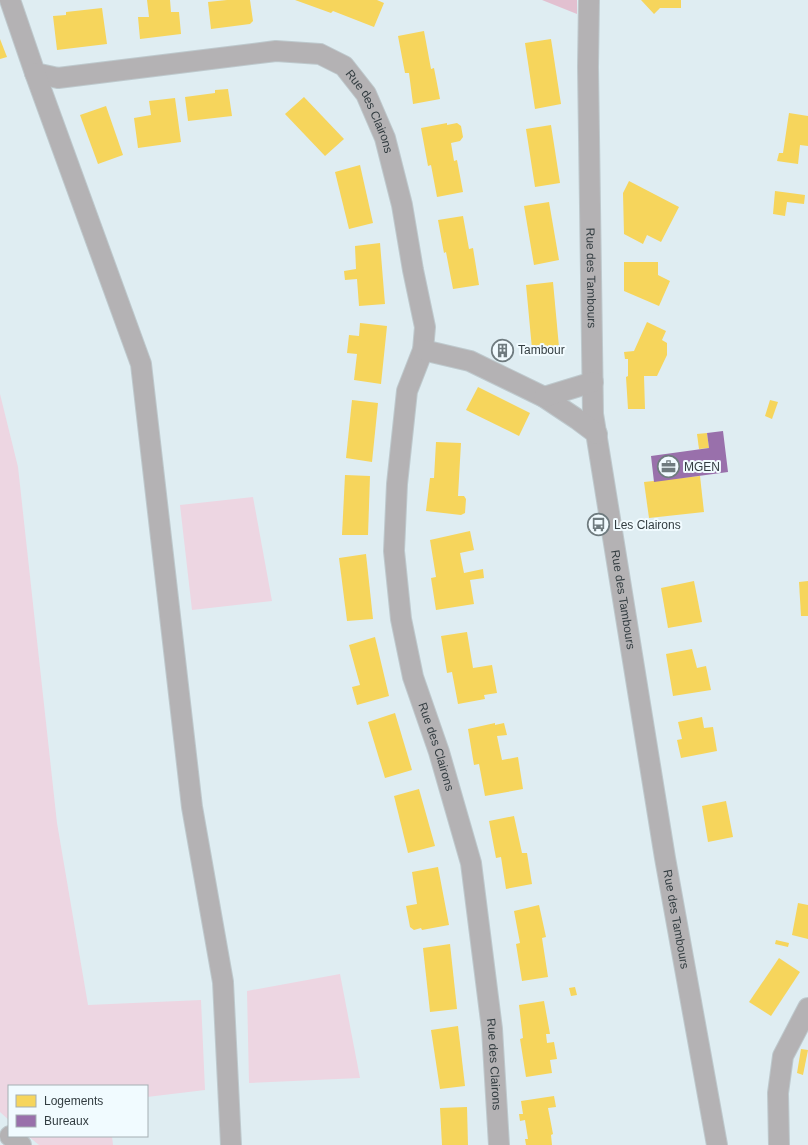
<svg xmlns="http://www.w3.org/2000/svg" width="808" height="1145" font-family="Arial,sans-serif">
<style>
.green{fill:#edd6e2}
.forest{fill:#e2c0d0}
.homes{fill:#f6d55c}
.offices{fill:#9970ab}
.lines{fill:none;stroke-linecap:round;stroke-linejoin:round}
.minor-casing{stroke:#bec9cd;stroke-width:22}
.minor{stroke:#b4b2b4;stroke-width:20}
.labels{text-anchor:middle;stroke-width:4;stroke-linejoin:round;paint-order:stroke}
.street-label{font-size:12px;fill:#333d41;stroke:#f1fbff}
.poi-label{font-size:12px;fill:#333d41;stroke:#f1fbff;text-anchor:start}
</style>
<rect width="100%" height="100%" fill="#dfedf2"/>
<g class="green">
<polygon points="0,394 18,467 57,823 88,1005 201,1000 205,1090 147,1097 147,1086 9,1086 9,1120 0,1112"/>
<polygon points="253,497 272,601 192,610 180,505"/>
<polygon points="340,974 360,1078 249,1083 247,991"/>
<polygon points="28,1136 112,1136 113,1145 39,1145"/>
</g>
<polygon class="forest" points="542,0 577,0 577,14"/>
<g class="homes">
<polygon points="147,0 170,0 171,12 179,12 181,34 140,39 138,17 149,17"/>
<polygon points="227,0 250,0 253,21 250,24 211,29 208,2"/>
<polygon points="295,0 377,0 384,3 374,27 333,11 331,13"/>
<polygon points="641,0 681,0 681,8 660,8 654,14"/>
<polygon points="102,8 107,44 57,50 53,16 66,15 66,12"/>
<polygon points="424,31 431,69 434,68 440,99 413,104 409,73 405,73 398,36"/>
<polygon points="0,39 7,57 0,59"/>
<polygon points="551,39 561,104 535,109 525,43"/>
<polygon points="228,89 232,116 188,121 185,97 215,93 215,90"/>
<polygon points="304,97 344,139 325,156 285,114"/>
<polygon points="175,98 181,142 138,148 134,118 151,115 149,101"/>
<polygon points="106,106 123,155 98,164 80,115"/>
<polygon points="789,113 808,116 808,146 800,145 798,164 777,161 779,153 783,153"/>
<polygon points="447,123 447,125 457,123 461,126 463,137 460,141 451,143 454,161 457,160 463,192 437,197 431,165 428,166 421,128"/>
<polygon points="551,125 560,183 535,187 526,129"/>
<polygon points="360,165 373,223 349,229 335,172"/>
<polygon points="629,181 679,207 661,242 647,235 643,244 624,234 623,193"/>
<polygon points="775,191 805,195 804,204 787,202 785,216 773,214"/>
<polygon points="549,202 559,260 534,265 524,206"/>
<polygon points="463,216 469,249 473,248 479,285 453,289 446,252 444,253 438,220"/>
<polygon points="380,243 385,304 359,306 357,279 345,280 344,271 356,269 355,246"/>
<polygon points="624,262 658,262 658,275 670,281 659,306 624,291"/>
<polygon points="553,282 559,347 532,349 526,285"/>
<polygon points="647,322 666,331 662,340 667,343 667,355 657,376 644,376 645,409 628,409 626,377 628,376 628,359 625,359 624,352 634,351"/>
<polygon points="360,323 387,326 381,384 354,380 357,354 347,353 349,335 359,336"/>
<polygon points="499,341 510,346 504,359 493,353"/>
<polygon points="478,387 530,413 519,436 466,410"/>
<polygon points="352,400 378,403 372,462 346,458"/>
<polygon points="770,400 778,402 772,419 765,416"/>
<polygon points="707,433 709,448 699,449 697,434"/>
<polygon points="436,442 461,443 458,496 464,496 466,499 465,513 461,515 426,511 430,478 434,478"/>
<polygon points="345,475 370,476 368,535 342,535"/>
<polygon points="700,476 704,512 649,518 644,482"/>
<polygon points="470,531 474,550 460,553 464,573 483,569 484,578 470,580 474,604 436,610 431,578 436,577 430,540"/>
<polygon points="366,554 373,619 347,621 339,558"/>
<polygon points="694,581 702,622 668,628 661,588"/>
<polygon points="808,581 808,616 801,616 799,582"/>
<polygon points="467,632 473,668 492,665 497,693 484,695 485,699 458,704 452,672 447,673 441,636"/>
<polygon points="375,637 389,696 357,705 352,687 360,685 349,645"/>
<polygon points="692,649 697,668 706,666 711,690 673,696 666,654"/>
<polygon points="395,713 412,770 385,778 368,722"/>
<polygon points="702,717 704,728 713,727 717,751 681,758 677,740 682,739 678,722"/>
<polygon points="495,723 495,725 504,723 507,735 497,736 502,760 518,757 523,789 485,796 479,764 474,765 468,729"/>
<polygon points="419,789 435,846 408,853 394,796"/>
<polygon points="726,801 733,837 708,842 702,806"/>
<polygon points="514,816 522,853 527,853 532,884 506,889 501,857 496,858 489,821"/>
<polygon points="438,867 449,925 422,930 421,928 414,930 410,927 406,906 417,904 412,872"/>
<polygon points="798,903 808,905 808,939 792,935"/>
<polygon points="539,905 546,937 542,938 548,977 522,981 516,944 520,943 514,911"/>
<polygon points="776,940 789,943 788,947 775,944"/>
<polygon points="450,944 457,1009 430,1012 423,948"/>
<polygon points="779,958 800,972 771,1016 749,1002"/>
<polygon points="575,987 577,995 571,996 569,988"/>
<polygon points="544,1001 550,1034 546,1034 547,1043 554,1042 557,1059 550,1060 552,1073 526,1077 520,1039 523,1038 519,1005"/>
<polygon points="458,1026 465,1086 440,1089 431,1030"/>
<polygon points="801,1049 808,1050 803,1075 797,1073"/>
<polygon points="554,1096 556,1107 548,1108 553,1134 551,1135 552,1145 526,1145 525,1139 528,1139 525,1120 520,1121 519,1114 523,1114 521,1101"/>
<polygon points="467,1107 468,1145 442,1145 440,1108"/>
</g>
<polygon class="offices" points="723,431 728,472 654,482 651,456 709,448 707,433"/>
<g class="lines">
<defs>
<g id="minor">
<path id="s1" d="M10 0 35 73 58 78 276 51 320 54 344 66 366 94 385 138 402 205 413 270 425 327 423 350 407 391 397 484 394 551 401 619 413 677 439 752 471 863 492 1029 499 1145"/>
<path id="s2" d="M589 0 588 67 593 414 665 858 717 1145"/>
<polyline points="35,73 141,364 192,807 223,982 231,1145"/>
<polyline points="423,350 470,361 544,397 577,419 597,434"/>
<polyline points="544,397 593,382"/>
<polyline points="10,1136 21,1145"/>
<polyline points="779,1145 778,1093 783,1056 808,1008"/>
</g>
</defs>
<use href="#minor" class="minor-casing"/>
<use href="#minor" class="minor"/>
</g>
<defs>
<symbol id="building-ring" viewBox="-11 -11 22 22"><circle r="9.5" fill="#f1fbff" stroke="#6f7b7f" stroke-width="1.5"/><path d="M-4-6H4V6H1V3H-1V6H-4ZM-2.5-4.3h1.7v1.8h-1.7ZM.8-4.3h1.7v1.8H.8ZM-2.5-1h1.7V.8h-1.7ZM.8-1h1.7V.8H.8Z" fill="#6f7b7f"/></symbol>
<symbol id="office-ring" viewBox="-11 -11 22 22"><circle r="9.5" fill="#f1fbff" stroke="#6f7b7f" stroke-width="1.5"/><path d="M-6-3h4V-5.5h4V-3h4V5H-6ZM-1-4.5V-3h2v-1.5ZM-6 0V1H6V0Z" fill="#6f7b7f"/></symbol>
<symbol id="bus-ring" viewBox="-11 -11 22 22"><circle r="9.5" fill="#f1fbff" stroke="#6f7b7f" stroke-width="1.5"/><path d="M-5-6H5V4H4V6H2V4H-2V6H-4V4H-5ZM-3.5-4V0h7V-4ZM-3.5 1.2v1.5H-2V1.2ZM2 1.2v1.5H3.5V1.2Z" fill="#6f7b7f"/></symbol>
</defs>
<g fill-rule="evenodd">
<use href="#building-ring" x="490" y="338" width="25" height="25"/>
<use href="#office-ring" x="656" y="454" width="25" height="25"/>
<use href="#bus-ring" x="586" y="512" width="25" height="25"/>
</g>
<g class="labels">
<g class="street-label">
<text dy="4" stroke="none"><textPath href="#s1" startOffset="444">Rue des Clairons</textPath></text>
<text dy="4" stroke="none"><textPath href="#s2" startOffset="278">Rue des Tambours</textPath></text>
<text dy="4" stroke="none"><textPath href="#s2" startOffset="602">Rue des Tambours</textPath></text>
<text dy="4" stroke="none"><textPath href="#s1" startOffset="1097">Rue des Clairons</textPath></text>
<text dy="4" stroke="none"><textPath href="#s2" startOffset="926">Rue des Tambours</textPath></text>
<text dy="4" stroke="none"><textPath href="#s1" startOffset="1421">Rue des Clairons</textPath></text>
</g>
<g class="poi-label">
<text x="518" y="354">Tambour</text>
<text x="684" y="471">MGEN</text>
<text x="614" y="529">Les Clairons</text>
</g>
</g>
<rect x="8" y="1085" width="140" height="52" fill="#f1fbff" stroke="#a5afb3"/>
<rect x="16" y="1095" width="20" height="12" fill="#f6d55c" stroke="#a5afb3"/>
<text x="44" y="1105" font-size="12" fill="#333d41">Logements</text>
<rect x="16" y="1115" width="20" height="12" fill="#9970ab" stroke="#a5afb3"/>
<text x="44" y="1125" font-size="12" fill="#333d41">Bureaux</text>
</svg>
